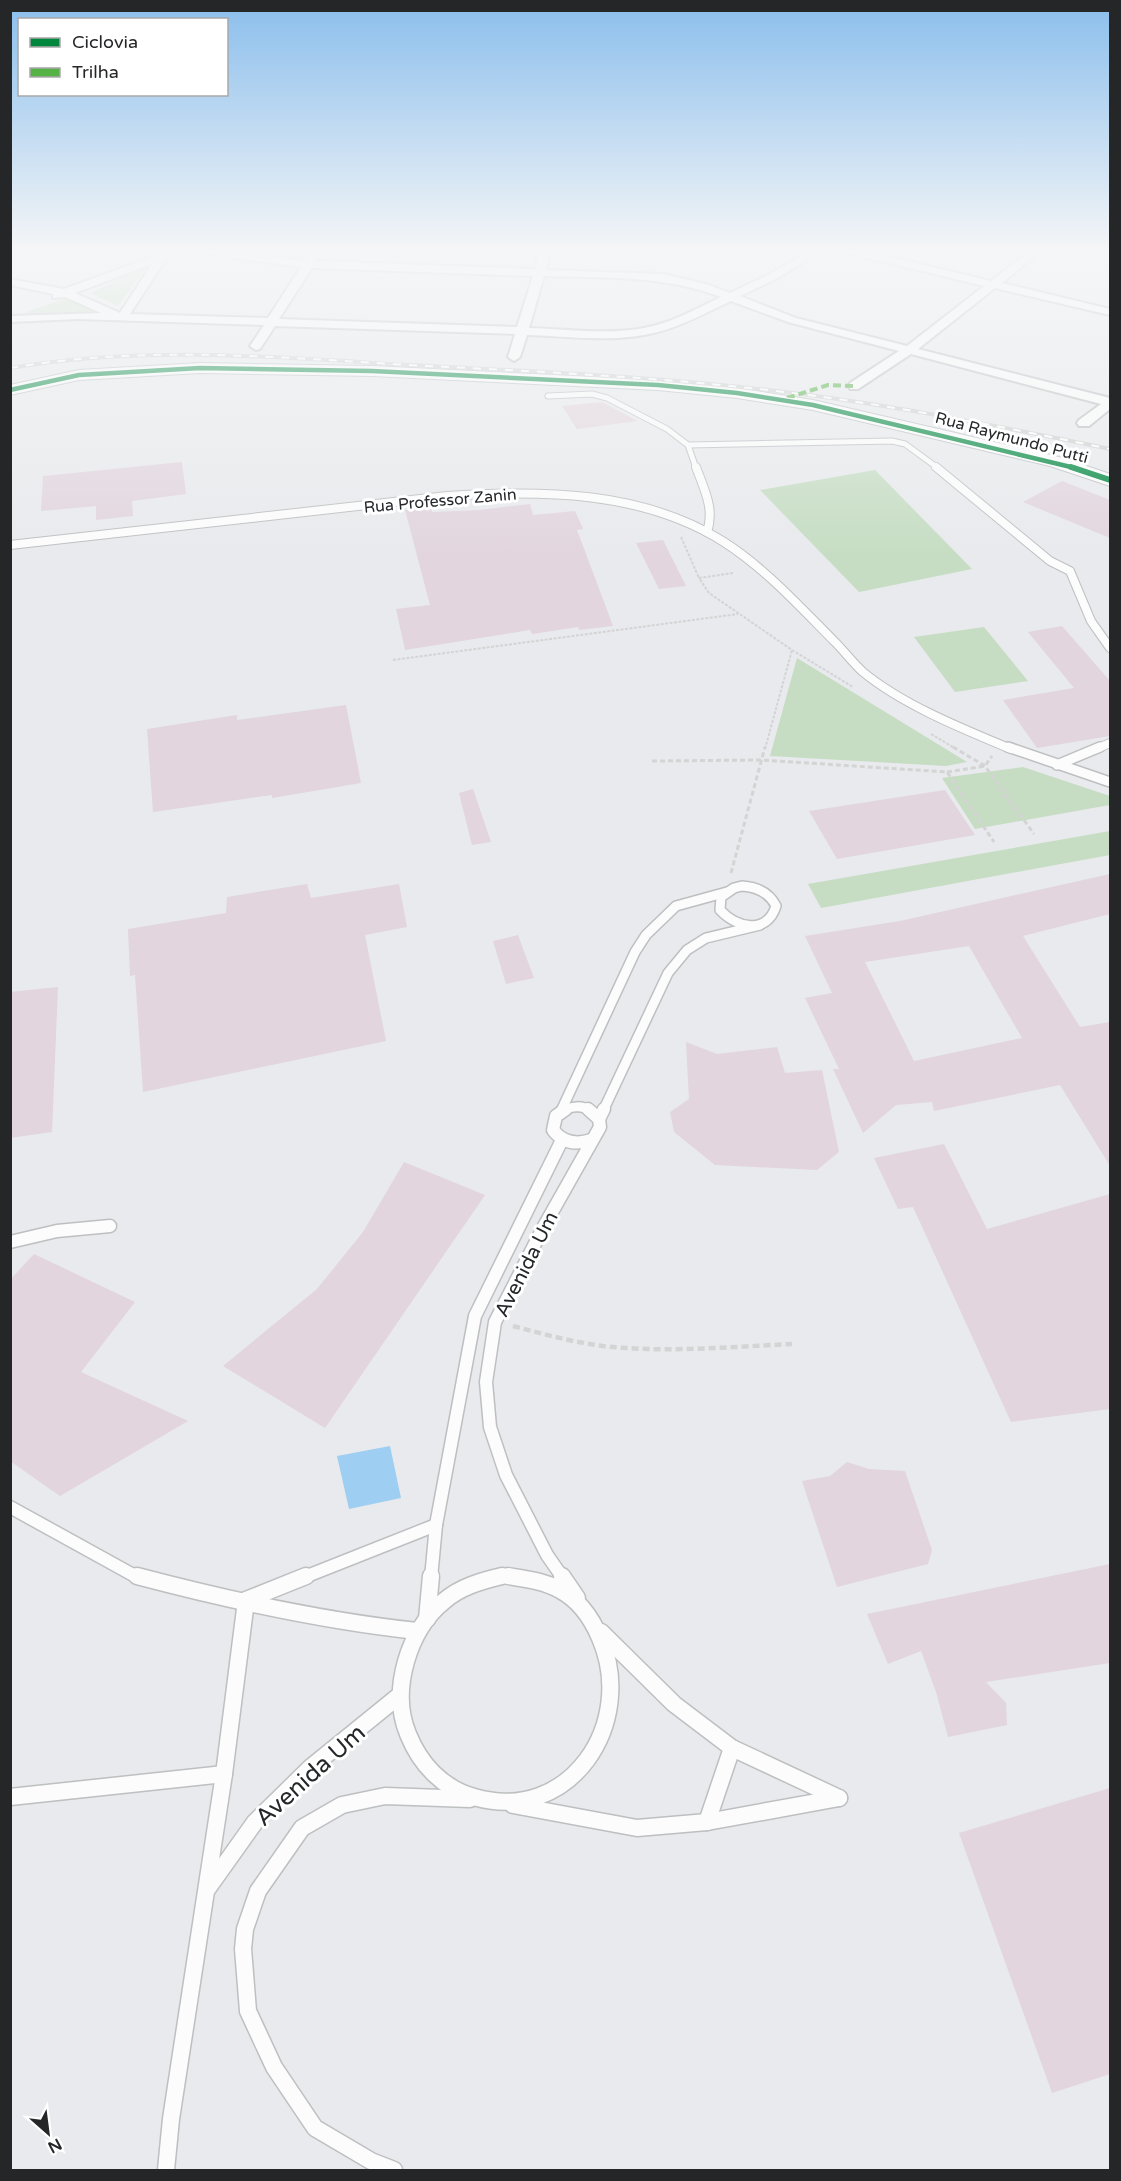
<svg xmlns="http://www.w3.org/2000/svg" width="1121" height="2181" font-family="'Varela Round',sans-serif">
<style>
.green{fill:#c6ddc3}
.water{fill:#9ecef1}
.building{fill:#e2d5de;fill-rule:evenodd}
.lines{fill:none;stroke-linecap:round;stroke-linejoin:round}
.lane-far4-casing{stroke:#bdbfc0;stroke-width:7}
.lane-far3-casing{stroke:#bdbfc0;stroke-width:10}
.lane-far2-casing{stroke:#bdbfc0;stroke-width:12}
.lane-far1-casing{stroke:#bdbfc0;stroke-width:15}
.lane-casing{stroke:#bdbfc0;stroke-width:19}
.street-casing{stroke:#bdbfc0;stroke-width:4}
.secondary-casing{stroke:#bdbfc0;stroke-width:2}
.path-far2{stroke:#d4d4d4;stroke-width:2;stroke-dasharray:3 1.5;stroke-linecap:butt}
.path-far1{stroke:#d4d4d4;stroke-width:3;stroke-dasharray:5 3;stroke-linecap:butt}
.path{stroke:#d4d4d4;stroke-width:4.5;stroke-dasharray:7 4;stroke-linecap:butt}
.lane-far4{stroke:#fcfcfc;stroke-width:5}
.lane-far3{stroke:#fcfcfc;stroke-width:8}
.lane-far2{stroke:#fcfcfc;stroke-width:9}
.lane-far1{stroke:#fcfcfc;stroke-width:12}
.lane{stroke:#fcfcfc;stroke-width:16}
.street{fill:#fcfcfc;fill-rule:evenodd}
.secondary{fill:#fcfcfc;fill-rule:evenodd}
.rail-casing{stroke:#cfd0d0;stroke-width:4}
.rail{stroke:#fff;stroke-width:2;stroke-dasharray:8;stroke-linecap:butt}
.quiet{stroke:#55b245;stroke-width:4;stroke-dasharray:8 4;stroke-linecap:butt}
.cycleway-far1-casing{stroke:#fff;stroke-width:7}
.cycleway-casing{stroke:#fff;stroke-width:8}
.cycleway-far1{stroke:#00873e;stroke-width:4.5}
.cycleway{stroke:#00873e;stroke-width:6}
.labels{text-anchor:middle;stroke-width:6;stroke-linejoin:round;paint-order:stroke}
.far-street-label{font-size:16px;fill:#252628;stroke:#fff}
.street-label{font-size:20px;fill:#252628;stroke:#fff}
.near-street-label{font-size:24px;fill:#252628;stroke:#fff}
</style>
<rect width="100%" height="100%" fill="#e8eaed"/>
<g class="green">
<polygon points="148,266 118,306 90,293"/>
<polygon points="66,298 96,312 24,313"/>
<polygon points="875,470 972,569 859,592 760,490"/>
<polygon points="984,627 1028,681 955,692 914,637"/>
<polygon points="797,658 967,762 946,766 770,756"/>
<polygon points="1023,767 1110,796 1110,805 975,829 942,778"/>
<polygon points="1110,831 1110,855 821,908 808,884"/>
</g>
<polygon class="water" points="390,1446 401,1498 349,1509 337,1456"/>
<g class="building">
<polygon points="602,402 638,421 577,429 562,406"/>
<polygon points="182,462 186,494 132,501 133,516 96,520 96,506 41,511 43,476"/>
<polygon points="1062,481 1110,500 1110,538 1023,502"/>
<polygon points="530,504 533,515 575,511 583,529 577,530 613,626 579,630 578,627 532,634 530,630 405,650 396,609 430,605 405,510 431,507 432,512 479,510"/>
<polygon points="663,540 686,586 659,589 636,543"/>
<polygon points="1062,626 1110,681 1110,736 1037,748 1003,700 1074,688 1028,632"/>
<polygon points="346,705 361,783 272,798 272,795 153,812 147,729 237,715 237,720"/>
<polygon points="473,789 491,842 472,845 459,793"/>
<polygon points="945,790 975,835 837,859 809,811"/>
<path d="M1110 874V914L1023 936 1080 1027 1110 1022V1166L1060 1085 934 1111 932 1102 896 1105 863 1133 833 1069H839L805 998 832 993 805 936 900 921ZM969 946 1022 1038 914 1061 865 962Z"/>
<polygon points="307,884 311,898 399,884 407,927 365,935 386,1041 143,1092 135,975 130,976 128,929 226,913 227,897"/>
<polygon points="518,935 534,978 506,984 493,941"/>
<polygon points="58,987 52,1132 10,1138 10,992"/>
<polygon points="686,1042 717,1054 777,1047 785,1073 822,1070 839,1152 817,1170 715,1165 674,1132 670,1112 689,1099"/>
<polygon points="944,1144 987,1229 1110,1194 1110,1409 1011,1422 913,1207 898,1209 874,1158"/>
<polygon points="404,1162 485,1195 325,1428 223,1366 317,1289 363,1232"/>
<polygon points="34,1254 135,1302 81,1372 188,1421 60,1496 10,1461 10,1280"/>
<polygon points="847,1462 869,1469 905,1471 932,1550 928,1564 837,1587 802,1481 830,1476"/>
<polygon points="1110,1564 1110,1663 986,1682 1006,1703 1007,1725 948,1737 936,1692 921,1651 888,1664 867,1614"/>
<polygon points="1110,1788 1110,2074 1052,2093 959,1833"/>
</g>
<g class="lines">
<defs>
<g id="lane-far4">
<polyline points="548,396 592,394 607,398 667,429 688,445 696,468"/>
<polyline points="688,445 892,441 905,444 938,468"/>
</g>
<g id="lane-far3">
<path d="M696 467C704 489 715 509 707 532"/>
<polyline points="936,467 1050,561 1070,571 1091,621 1110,648"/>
<path d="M10 545 447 496C540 490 642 490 724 542 766 569 800 607 835 642 845 652 853 663 863 672 903 705 963 729 1011 749"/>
<polyline points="1096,749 1110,743"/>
</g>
<g id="lane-far2">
<polyline points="1008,747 1110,782"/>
<polyline points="1057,765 1100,747"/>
<path d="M742 886C757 887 769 892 776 906 767 935 737 928 720 910L721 897 734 888Z"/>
<polyline points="561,1111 635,952 646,935 676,906 727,892"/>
<path d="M564 1111C570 1106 583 1105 590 1111"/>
<polyline points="603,1111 668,973 687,950 706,938 760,925"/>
</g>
<g id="lane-far1">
<path d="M566 1109 556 1116 553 1130C563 1143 576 1145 591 1140"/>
<polyline points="599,1119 604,1109"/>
<polyline points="10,1242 57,1231 110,1226"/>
<polyline points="10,1507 135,1576 143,1578"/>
<polyline points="302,1578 436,1525"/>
<polyline points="431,1578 436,1525 475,1316 562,1140"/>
<polyline points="495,1578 504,1576 519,1578"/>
<polyline points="563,1578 547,1555 506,1475 490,1427 486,1382 495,1322 543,1228 600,1127 599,1119 588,1109"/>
</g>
<g id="lane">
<path d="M137 1576C228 1600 323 1621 417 1631"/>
<path d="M502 1576C481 1581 460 1587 444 1601 408 1630 390 1691 408 1734 420 1764 442 1788 474 1797 570 1825 637 1723 600 1638 592 1619 579 1600 560 1590 544 1581 526 1579 508 1576"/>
<polyline points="562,1576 577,1598"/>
<polyline points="246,1600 306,1576"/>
<polyline points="427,1619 431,1576"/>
<polyline points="601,1632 674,1704 732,1748 839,1798"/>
<polyline points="10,1797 224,1774"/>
<polyline points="513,1805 637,1828 707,1822 839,1798"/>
<polyline points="707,1822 732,1748"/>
<polyline points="208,1888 255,1822 310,1768 400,1695"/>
<polyline points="166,2170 171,2119 224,1774 246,1601"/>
<polyline points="394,2170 371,2161 315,2128 274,2067 248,2011 243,1949 245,1929 258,1891 302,1828 342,1805 385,1796 470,1799"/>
</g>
<path id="street" d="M203 251H229L305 261 311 252 315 251 320 254 316 261 535 269 539 251H549L546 270 663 274 706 284 730 293 768 275 809 251H821L776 279 740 296 796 318 907 346 984 286 847 253 846 251H864L991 281 1030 251H1041L1002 283 1110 309V315L995 288 918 349 1110 398V409L1089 426H1079L1077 423 1079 420 1101 404 911 354 858 389H850L848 386 850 383 899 351 788 322 731 301C703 314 675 330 644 335 606 342 565 336 527 335L520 357 514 361 508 357 515 334 275 326 260 349 256 350 250 346 264 325 78 319 10 322V316L101 313 65 297 53 298V294L10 285V279L64 289 166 252 171 255 166 259 130 314 268 318 301 267 208 254ZM152 264 120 313 75 293ZM312 268 533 276 517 327 279 319ZM544 276C606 278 662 275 721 297 696 309 671 323 644 328 608 335 566 329 529 328Z"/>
<polygon id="secondary" points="200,363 372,366 658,380 737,388 813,400 1063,458 1110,474 1110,486 1050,466 813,410 737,398 658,390 372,376 200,373 79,380 10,395 10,385 79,370"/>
</defs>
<use href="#lane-far4" class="lane-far4-casing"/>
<use href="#lane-far3" class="lane-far3-casing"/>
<use href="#lane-far2" class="lane-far2-casing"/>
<use href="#lane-far1" class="lane-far1-casing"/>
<use href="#lane" class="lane-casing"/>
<use href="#street" class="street-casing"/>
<use href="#secondary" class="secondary-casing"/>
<g class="path-far2">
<polyline points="681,537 699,578"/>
<polyline points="733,573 699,578 709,593 792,650 853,687"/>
<polyline points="393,660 738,614"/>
<polyline points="931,734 956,749"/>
<polyline points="765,749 792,650"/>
</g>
<g class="path-far1">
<polyline points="953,747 985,766 1034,834"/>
<polyline points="652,761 761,760 947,772 994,842"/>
<polyline points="947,772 985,766 992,756"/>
<polyline points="731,873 765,747"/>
</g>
<path class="path" d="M513 1326C543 1334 572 1342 603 1346 666 1353 729 1347 792 1344"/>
<use href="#lane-far4" class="lane-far4"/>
<use href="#lane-far3" class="lane-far3"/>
<use href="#lane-far2" class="lane-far2"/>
<use href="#lane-far1" class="lane-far1"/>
<use href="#lane" class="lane"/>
<use href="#street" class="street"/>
<use href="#secondary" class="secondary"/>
<defs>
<path id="rail" d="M10 368C146 345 273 357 409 365 526 371 643 376 759 389 877 402 994 425 1110 449"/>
</defs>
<use href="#rail" class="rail-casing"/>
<use href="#rail" class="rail"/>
<polyline class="quiet" points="787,398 828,385 854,386"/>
<defs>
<polyline id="cycleway-far1" points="10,390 79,375 200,368 372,371 658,385 737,393 813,405 1075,468"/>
<polyline id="cycleway" points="1071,467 1110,480"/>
</defs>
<use href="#cycleway-far1" class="cycleway-far1-casing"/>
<use href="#cycleway" class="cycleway-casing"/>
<use href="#cycleway-far1" class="cycleway-far1"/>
<use href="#cycleway" class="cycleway"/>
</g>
<linearGradient id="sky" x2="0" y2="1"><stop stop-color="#8abeec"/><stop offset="0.45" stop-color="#f5f6f7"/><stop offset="1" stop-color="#f5f6f7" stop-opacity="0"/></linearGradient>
<rect width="1121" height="556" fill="url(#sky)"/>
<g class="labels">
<g class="far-street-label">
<text transform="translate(1012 437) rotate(15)" y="6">Rua Raymundo Putti</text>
<text transform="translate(440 500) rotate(-5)" y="6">Rua Professor Zanin</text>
</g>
<g class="street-label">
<text transform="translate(526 1264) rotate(-63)" y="7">Avenida Um</text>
</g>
<g class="near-street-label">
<text transform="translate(310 1775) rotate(-42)" y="8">Avenida Um</text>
</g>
</g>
<rect width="1121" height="2181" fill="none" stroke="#252628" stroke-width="24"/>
<rect x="18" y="18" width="210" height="78" fill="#ffffff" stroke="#a8a8a9" stroke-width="1.5"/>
<rect x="30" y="38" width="30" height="9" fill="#00873e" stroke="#a8a8a9" stroke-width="1.5"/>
<text x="72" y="48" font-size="18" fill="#252628">Ciclovia</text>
<rect x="30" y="68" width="30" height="9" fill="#55b245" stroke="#a8a8a9" stroke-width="1.5"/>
<text x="72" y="78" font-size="18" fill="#252628">Trilha</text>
<g transform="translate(48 2133) rotate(152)" stroke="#ffffff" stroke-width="4.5" paint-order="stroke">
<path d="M0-4.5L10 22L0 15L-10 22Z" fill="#252628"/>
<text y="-9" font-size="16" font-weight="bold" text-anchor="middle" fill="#252628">N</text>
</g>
</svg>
